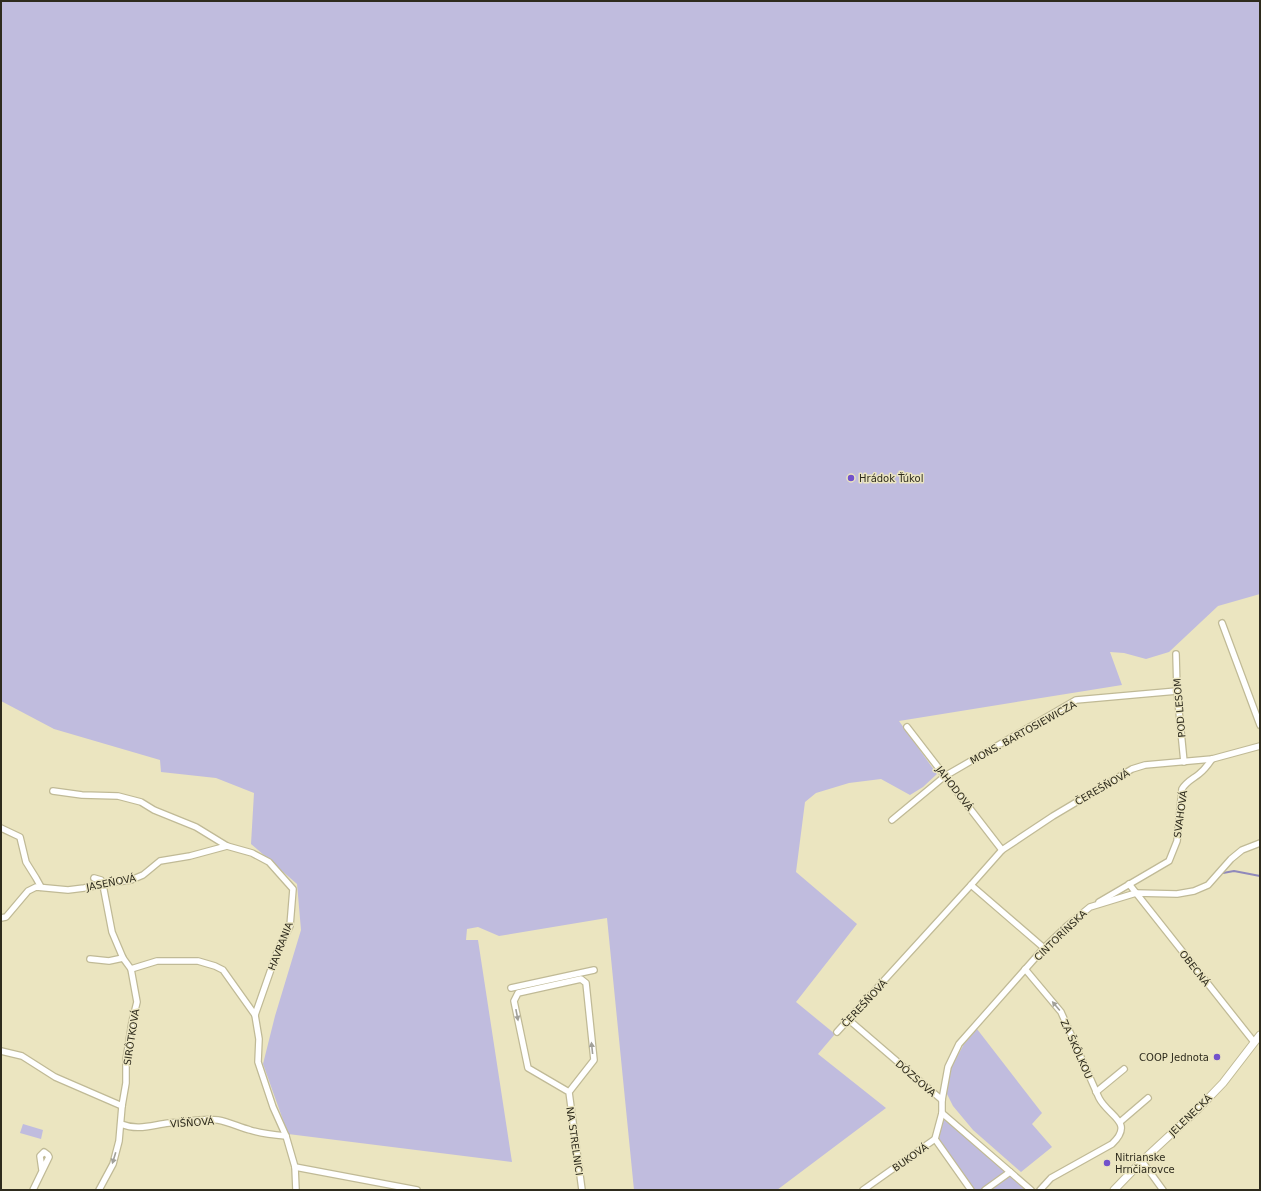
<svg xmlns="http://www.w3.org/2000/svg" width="1261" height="1191" font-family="'DejaVu Sans',sans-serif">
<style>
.green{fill:#c0bcde}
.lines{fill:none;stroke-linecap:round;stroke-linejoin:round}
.stream{stroke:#9089bb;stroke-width:2}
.minor-casing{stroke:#c0ba96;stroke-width:8}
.tertiary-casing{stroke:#c0ba96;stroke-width:9}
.minor{stroke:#fff;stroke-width:5.5}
.tertiary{stroke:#fff;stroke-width:7}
.oneway{fill:#a1a099}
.poi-dot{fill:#7252cb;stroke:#ebe5c0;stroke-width:1.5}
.labels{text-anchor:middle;stroke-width:3;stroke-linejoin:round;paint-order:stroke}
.poi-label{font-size:10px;fill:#2e2b1d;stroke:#ebe5c0;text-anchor:start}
.street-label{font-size:10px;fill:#2e2b1d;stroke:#ebe5c0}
</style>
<rect width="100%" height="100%" fill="#ebe5c0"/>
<g class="green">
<polygon points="1,1 1260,1 1260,594 1218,606 1169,652 1146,659 1124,653 1110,652 1122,685 899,721 937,774 923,787 910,795 881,779 849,783 816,793 805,802 796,872 857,924 796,1002 835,1034 818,1054 886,1108 777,1190 634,1190 607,918 499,936 478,927 467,929 466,940 478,940 512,1162 288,1134 263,1064 275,1016 301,930 297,884 251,844 254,793 216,778 161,772 160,760 54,729 1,701"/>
<polygon points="977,1029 1042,1113 1032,1124 1052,1147 1021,1172 973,1130 953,1106 945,1090 946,1077 964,1044"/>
<polygon points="945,1119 997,1165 1028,1190 972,1190 937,1143 942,1121"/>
<polygon points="23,1124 43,1130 41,1139 20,1133"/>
</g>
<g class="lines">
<polyline class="stream" points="1223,873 1234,871 1260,876"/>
<defs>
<g id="minor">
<polyline points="1222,623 1260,725"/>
<polyline points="1176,654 1177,691 1184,762"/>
<polyline points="907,727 1002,850"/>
<polyline points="53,791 82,795 118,796 141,802 154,810 196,827 227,846 252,853 269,862 293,889 290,926 277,952 255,1015 259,1039 258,1062 273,1107 286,1136 295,1167 296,1190"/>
<polyline points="892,820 945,776 1076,700 1177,691"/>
<polyline points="1,828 20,837 26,862 36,878 41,887"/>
<polyline points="94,878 101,880 103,885 112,932 123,958 131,969 137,1002 132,1022 126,1060 126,1083 122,1106 119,1141 113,1164 99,1190"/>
<polyline points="1129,884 1254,1042"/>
<polyline points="971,885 1044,948"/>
<path d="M1099 902 1169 861 1177 841 1182 789C1187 781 1193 779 1199 774 1204 770 1208 765 1212 759"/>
<polyline points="1,918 6,917 28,891 36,887 68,890 84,888 109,883 131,880 143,875 160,861 190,856 227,846"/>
<polyline points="90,959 109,961 123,958"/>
<polyline points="131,969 157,961 198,961 215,966 223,970 255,1015"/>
<path d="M1025 969 1061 1012 1099 1098C1109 1117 1135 1122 1112 1144L1051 1178 1040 1190"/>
<polyline points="511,988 594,970"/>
<polyline points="849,1020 942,1100"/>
<polyline points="837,1032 971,885 1002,850 1053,816 1132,769 1145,765 1212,759 1260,746"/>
<polyline points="1,1051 22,1056 55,1077 122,1106"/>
<polyline points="569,1092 528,1068 514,1001 518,993 581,979 586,983 594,1060 569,1092 582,1190"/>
<polyline points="1096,1092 1124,1069"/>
<polyline points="1120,1122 1148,1098"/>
<path d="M121 1124C138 1131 152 1125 169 1123 183 1122 204 1118 218 1120 229 1122 239 1127 250 1130 262 1134 274 1135 286 1136"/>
<polyline points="935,1139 971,1190"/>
<polyline points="1142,1161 1163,1190"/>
<polyline points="295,1167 417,1190"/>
<polyline points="33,1190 49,1157 48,1155 44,1152 40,1156 42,1170"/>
<polyline points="863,1190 935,1139 942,1113"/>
<polyline points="985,1190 1010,1172"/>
<polyline points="1031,1190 942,1113 942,1100 948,1067 959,1044 1044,948 1068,925 1090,907 1136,893 1177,894 1194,891 1208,885 1231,859 1242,850 1260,843"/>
</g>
<polyline id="tertiary" points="1114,1190 1142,1161 1198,1109 1223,1083 1260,1035"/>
</defs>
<use href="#minor" class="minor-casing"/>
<use href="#tertiary" class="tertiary-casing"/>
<use href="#minor" class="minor"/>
<use href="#tertiary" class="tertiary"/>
</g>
<defs><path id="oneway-solid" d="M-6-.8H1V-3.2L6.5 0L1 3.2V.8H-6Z"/></defs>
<g class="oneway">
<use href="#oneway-solid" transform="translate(1056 1006) rotate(-130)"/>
<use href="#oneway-solid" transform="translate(517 1015) rotate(79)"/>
<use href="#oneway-solid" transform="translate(592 1048) rotate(-96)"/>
<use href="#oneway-solid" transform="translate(114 1158) rotate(107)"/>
</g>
<g class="poi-dot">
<circle cx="851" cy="478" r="4"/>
<circle cx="1217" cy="1057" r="4"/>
<circle cx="1107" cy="1163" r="4"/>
</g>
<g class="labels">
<g class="poi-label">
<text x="859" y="482">Hrádok Ťúkol</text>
<text x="1209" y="1061" text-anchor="end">COOP Jednota</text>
<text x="1115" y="1161">Nitrianske<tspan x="1115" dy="12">Hrnčiarovce</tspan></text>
</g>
<g class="street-label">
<text transform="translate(1179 708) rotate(-95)" y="4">POD LESOM</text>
<text transform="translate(1023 732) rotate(-29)" y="4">MONS. BARTOSIEWICZA</text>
<text transform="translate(1102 787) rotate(-30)" y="4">ČEREŠŇOVÁ</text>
<text transform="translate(955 788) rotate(52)" y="4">JAHODOVÁ</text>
<text transform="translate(1180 814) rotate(-82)" y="4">SVAHOVÁ</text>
<text transform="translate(111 882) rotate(-11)" y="4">JASEŇOVÁ</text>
<text transform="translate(1060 935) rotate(-44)" y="4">CINTORÍNSKA</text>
<text transform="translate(280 946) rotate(-69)" y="4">HAVRANIA</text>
<text transform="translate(1195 968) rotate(52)" y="4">OBECNÁ</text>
<text transform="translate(864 1003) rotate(-47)" y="4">ČEREŠŇOVÁ</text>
<text transform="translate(131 1037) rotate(-81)" y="4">SIRÔTKOVÁ</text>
<text transform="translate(1077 1049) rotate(66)" y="4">ZA ŠKÔLKOU</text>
<text transform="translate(916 1078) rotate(41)" y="4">DÓZSOVA</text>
<text transform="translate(1190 1115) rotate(-44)" y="4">JELENECKÁ</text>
<text transform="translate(192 1122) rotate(-4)" y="4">VIŠŇOVÁ</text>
<text transform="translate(575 1141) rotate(82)" y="4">NA STRELNICI</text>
<text transform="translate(910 1157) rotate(-35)" y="4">BUKOVÁ</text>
</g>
</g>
<rect width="1261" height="1191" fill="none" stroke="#2e2b1d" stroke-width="4"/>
</svg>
